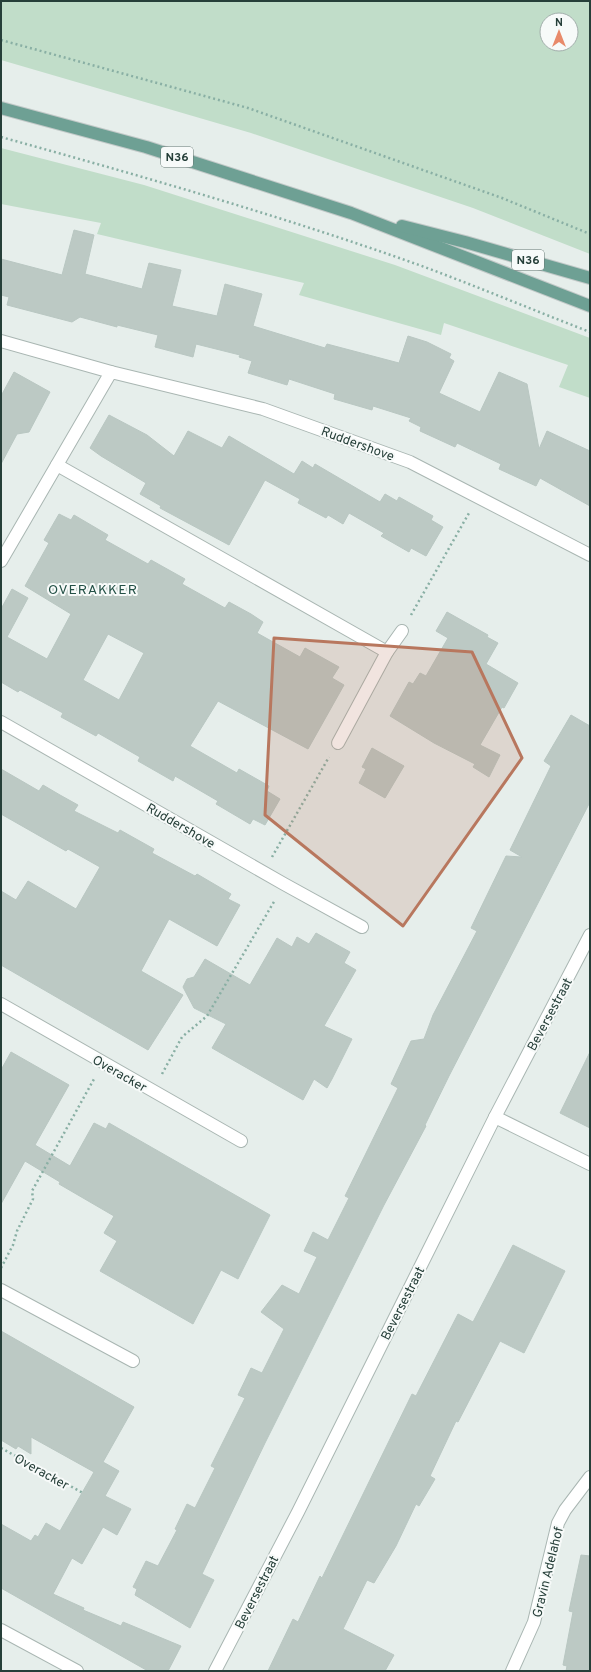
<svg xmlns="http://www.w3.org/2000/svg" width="591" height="1672" font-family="Overpass,sans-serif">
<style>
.green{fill:#c1ddc9;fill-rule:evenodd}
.building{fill:#bcc9c4;stroke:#b9c7c2;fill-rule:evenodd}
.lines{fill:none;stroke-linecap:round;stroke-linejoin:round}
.minor-casing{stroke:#a9b6b2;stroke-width:14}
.major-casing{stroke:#c2c9c8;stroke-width:14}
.path{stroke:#89afa4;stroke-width:2.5;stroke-dasharray:2 3;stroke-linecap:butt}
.minor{stroke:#fff;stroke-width:12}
.major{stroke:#6ea094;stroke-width:12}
.marked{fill:#b8775e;fill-opacity:0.2;stroke:#b8775e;stroke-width:3;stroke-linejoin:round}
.labels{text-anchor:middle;stroke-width:4;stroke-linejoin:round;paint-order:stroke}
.shield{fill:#f7faf9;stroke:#657773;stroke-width:1}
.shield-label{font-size:12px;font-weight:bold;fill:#263f39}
.street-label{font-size:13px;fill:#263f39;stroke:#f7faf9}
.neighbourhood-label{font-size:14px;letter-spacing:1px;fill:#235046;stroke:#f7faf9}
</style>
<rect width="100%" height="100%" fill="#e6eeeb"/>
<g class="green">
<path d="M1 1H590V254L473 208 251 133 1 60ZM547 20H571V44H547Z"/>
<polygon points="1,148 144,185 395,265 590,338 590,398 559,387 568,365 444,323 441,335 299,295 304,283 97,234 101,223 1,204"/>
</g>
<g class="building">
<polygon points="74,230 94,235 85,274 142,289 149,263 181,270 172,306 217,316 225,284 262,294 253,326 325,348 327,344 399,363 408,336 427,342 451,354 449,358 454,361 439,393 480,412 499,372 527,384 539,449 547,431 590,451 590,506 540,478 536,486 499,469 501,464 457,443 455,447 420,431 421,427 409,421 411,418 373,406 372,410 334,399 335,394 289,379 287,385 248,373 252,361 239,357 240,355 196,344 193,357 155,347 158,335 117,325 117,327 80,317 72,322 7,305 9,297 1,295 1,259 62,275"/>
<polygon points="14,372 50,392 29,432 17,434 1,464 1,396"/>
<polygon points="109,415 147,435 174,456 188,431 222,448 229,436 294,474 302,461 313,468 315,464 380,502 385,494 397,501 399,497 433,516 431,520 443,527 426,556 411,548 409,552 381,536 384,533 349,513 343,524 328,515 326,518 298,503 300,499 265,480 229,545 160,508 161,506 140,494 146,483 101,456 90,448"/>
<path d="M59 514 71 520 74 515 108 535 105 540 148 564 151 560 185 579 182 584 225 608 229 602 251 614 263 622 257 633 300 657 305 648 339 667 332 678 344 685 308 749 218 701 190 746 237 773 239 769 269 786 267 791 280 799 265 825 253 819 250 824 216 804 218 801 175 776 173 781 138 761 140 757 98 733 96 736 61 717 63 713 20 690 18 692 1 682V609L12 589 28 598 7 637 47 659 71 614 25 586 49 543 44 540ZM108 634 144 653 119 700 83 680Z"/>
<polygon points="447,612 488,635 487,637 498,643 486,664 518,683 504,708 502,707 480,745 500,755 489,777 473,767 475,764 434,743 390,716 409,682 413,684 420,673 426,676 448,638 436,631"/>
<polygon points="571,715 590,726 590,802 449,1076 425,1125 426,1126 384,1205 265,1443 202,1574 214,1580 190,1628 135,1595 137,1589 133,1587 146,1561 158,1566 177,1530 175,1529 187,1504 195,1508 215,1468 211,1466 245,1398 238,1395 251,1368 262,1373 284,1329 261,1312 282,1285 299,1294 317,1257 304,1251 313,1232 328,1240 349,1198 345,1196 398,1088 391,1084 411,1041 424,1039 433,1015 477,931 471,928 506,856 522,857 510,850 551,766 544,761"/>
<polygon points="372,748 404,766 385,798 359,783 366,769 362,767"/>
<polygon points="1,769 39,791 43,785 60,795 78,805 74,811 118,833 120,830 154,849 152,853 195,876 197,874 231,894 228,899 240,905 217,946 169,919 141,971 183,995 148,1050 1,965 1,891 16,900 28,881 76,909 100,867 68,849 66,851 1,814"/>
<polygon points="316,933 350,952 344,963 356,970 324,1026 352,1039 332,1079 327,1088 314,1079 303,1100 212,1048 226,1024 194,1008 183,987 187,979 194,977 205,959 250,985 277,938 292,947 297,937 309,944"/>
<polygon points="11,1052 69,1085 35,1145 70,1166 94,1123 106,1129 109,1123 270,1215 238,1279 221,1270 193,1324 100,1271 117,1241 104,1233 114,1216 59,1184 60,1182 25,1161 1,1204 1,1070"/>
<polygon points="590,1052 590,1128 560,1113"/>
<polygon points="513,1245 565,1271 524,1353 500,1341 458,1422 456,1421 430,1476 435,1479 419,1506 416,1504 396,1546 374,1583 367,1580 343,1629 394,1655 385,1671 268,1671 293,1619 298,1622 320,1576 322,1578 412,1394 416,1396 458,1314 473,1322"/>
<polygon points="1,1331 134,1407 103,1462 119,1471 105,1496 131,1509 117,1535 103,1527 82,1564 72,1558 53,1594 84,1608 83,1610 121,1626 123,1622 181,1646 168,1671 148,1671 1,1588 1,1524 31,1541 35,1535 38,1537 46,1523 60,1531 94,1472 31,1437 31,1454 18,1446 16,1449 1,1440"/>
<polygon points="581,1555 590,1556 590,1671 566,1671 567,1666 563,1665 573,1612 569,1611"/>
</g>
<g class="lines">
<defs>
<g id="minor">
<polyline points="1,341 111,372"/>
<polyline points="57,465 387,652"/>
<polyline points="1,561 111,372 263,409 410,462 590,555"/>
<polyline points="1,722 284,884 362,927"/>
<polyline points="338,743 387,652 402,631"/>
<polyline points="1,1004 241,1141"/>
<polyline points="495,1117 590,1164"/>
<polyline points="1,1290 133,1361"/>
<polyline points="1,1630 77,1671"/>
<polyline points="215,1671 298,1512 495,1117 590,935"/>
<polyline points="512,1671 534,1622 558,1523 565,1510 590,1477"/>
</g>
<g id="major">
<polyline points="1,108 146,147 351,213 590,306"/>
<polyline points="402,226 465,242 590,278"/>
</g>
</defs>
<use href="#minor" class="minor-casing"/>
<use href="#major" class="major-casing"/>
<g class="path">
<polyline points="1,40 248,108 502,198 590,234"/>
<path d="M1 137C141 176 282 216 419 265 476 286 533 310 590 332"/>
<polyline points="411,615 469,513"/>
<polyline points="272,857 329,757"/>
<polyline points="162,1074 182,1037 207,1016 275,900"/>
<polyline points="1,1268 13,1245 17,1231 33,1199 32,1191 94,1079"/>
<polyline points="1,1448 83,1493"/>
</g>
<use href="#minor" class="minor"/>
<use href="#major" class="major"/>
</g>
<path class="marked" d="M274 638 472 652 522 758 403 926 265 815Z"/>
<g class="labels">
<g class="shield">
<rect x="161" y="147" width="32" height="20" rx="3"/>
<rect x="512" y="250" width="32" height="20" rx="3"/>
</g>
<g class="shield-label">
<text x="177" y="161">N36</text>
<text x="528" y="264">N36</text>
</g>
<g class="street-label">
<text transform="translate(358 443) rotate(20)" y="5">Ruddershove</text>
<text transform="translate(181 825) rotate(30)" y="5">Ruddershove</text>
<text transform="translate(549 1014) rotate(-62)" y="5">Beversestraat</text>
<text transform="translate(120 1073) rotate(30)" y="5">Overacker</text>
<text transform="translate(402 1303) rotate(-63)" y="5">Beversestraat</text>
<text transform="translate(42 1471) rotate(29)" y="5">Overacker</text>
<text transform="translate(547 1572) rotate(-76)" y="5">Gravin Adelahof</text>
<text transform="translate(256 1592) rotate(-63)" y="5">Beversestraat</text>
</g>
<g class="neighbourhood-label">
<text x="93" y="594">OVERAKKER</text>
</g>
</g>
<rect width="591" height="1672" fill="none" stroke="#263f39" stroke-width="4"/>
<g transform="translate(559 32)"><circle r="19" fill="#f7faf9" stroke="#a3afac"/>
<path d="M0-3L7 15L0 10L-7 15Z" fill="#e88a6a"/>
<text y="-6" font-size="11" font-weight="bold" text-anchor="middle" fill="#263f39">N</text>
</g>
</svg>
